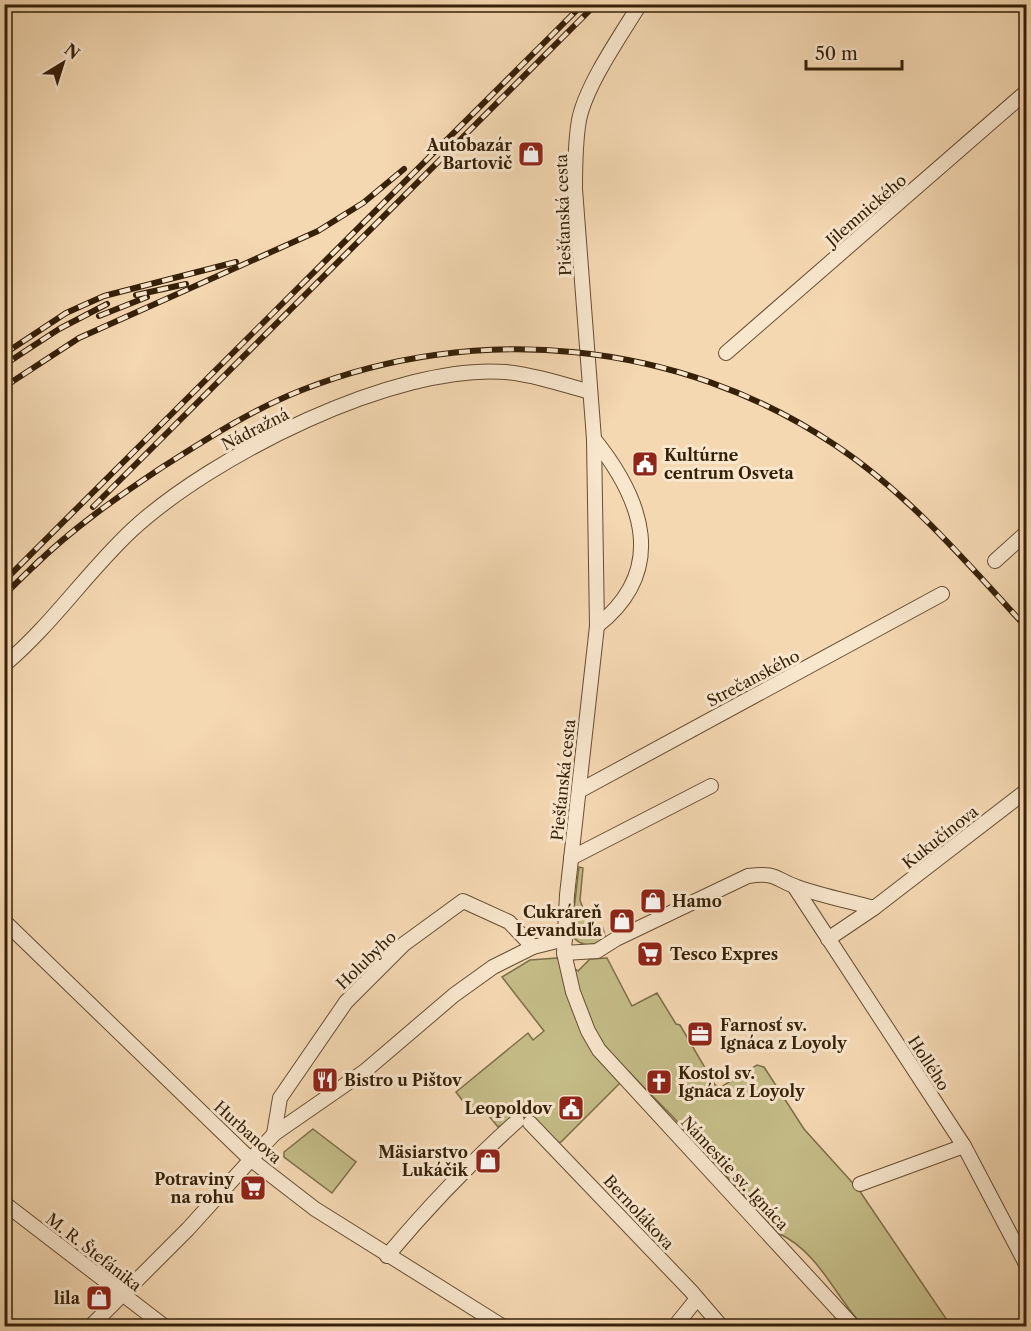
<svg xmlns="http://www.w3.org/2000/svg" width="1031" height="1331" font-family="'Libre Caslon Text',serif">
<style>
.green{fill:#c4bc87;stroke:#7d6e48;stroke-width:1.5}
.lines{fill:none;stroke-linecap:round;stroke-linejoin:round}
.minor-casing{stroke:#664e32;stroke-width:16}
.minor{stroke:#f8e6cd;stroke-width:14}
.rail-casing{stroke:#362008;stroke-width:6}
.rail{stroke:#f8e6cd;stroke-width:4;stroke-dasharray:11;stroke-linecap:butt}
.labels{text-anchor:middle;stroke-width:6;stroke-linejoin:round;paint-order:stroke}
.poi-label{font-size:16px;font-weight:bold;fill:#362008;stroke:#f8e6cd;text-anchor:end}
.street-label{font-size:16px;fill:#362008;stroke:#f8e6cd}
</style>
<rect width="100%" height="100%" fill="#f4d8b2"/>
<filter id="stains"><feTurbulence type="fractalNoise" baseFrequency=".00333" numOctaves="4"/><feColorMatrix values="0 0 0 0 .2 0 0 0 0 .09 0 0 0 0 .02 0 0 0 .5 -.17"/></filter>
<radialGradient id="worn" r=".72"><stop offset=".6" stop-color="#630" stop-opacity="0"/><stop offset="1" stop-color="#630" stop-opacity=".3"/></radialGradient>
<g class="green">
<path d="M579 867 583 868 580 900 589 925 603 928 605 936C595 949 581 947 571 935Z"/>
<path d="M557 958 578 971 590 959 607 958 632 1006 657 993 676 1024 680 1025 715 1085 721 1087 757 1065 764 1067 804 1129 859 1190 951 1326H863C834 1295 819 1252 778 1233L674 1118 630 1073 561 1142 555 1143C532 1120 529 1109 498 1127L481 1106 472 1113 456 1092 528 1033 533 1040 544 1031 502 977 530 960Z"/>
<polygon points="313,1129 356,1162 332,1193 284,1157 284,1152"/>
</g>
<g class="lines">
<defs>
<g id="minor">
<path d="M640 4C621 35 586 85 579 120 575 143 575 166 575 189L594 439 597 626 567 895 564 953 573 992 588 1031 599 1050 853 1326"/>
<polyline points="726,353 1026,92"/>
<path d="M594 439C643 500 668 570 597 626"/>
<polyline points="995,561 1026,533"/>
<path d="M4 665C52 625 87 572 132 530 212 456 395 363 506 372 534 375 562 384 590 392"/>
<polyline points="579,791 942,594"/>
<polyline points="571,858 711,786"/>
<polyline points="794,886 964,1146 1026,1264"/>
<polyline points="4,921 249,1158 315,1209 502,1326"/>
<polyline points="828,939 874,908 1026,791"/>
<path d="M564 953 597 951 616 939 748 876C779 872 773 879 797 887 822 896 849 901 874 908"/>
<polyline points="530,1123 691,1291 721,1326"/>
<polyline points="274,1134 280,1098 346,1002 404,944 463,901 509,922 533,947"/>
<polyline points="860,1184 964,1146"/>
<polyline points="4,1203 164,1326"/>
<path d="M387 1256C428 1207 470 1163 517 1121"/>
<polyline points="91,1326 188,1229 274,1134 365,1071 454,995 493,967 533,947 565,939"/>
<polyline points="675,1326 696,1300"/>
</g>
</defs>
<use href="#minor" class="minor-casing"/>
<use href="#minor" class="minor"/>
<defs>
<g id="rail">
<polyline points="136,295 186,284"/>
<polyline points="99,316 147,297"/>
<polyline points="4,354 66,313 104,296 236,262"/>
<polyline points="4,365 59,329 107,304"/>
<polyline points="4,387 79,338 318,231 363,203 404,169"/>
<polyline points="93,507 596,4"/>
<path d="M34 566C73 528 116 498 161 468 207 439 251 410 302 390 476 321 679 340 835 445 909 494 967 563 1026 627"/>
<polyline points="4,581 583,4"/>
<polyline points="4,595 40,560"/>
</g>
</defs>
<use href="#rail" class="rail-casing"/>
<use href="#rail" class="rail"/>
</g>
<defs>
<symbol id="shop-square" viewBox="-11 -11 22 22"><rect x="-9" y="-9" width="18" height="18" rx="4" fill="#8f2418" stroke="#f8e6cd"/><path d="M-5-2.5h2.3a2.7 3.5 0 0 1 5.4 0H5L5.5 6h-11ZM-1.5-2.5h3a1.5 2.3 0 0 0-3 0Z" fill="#fff"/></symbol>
<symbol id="civic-square" viewBox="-11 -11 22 22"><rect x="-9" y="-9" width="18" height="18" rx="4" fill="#8f2418" stroke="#f8e6cd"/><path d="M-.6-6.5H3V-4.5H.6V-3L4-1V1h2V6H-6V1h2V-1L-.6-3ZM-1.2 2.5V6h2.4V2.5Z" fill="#fff"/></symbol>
<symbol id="supermarket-square" viewBox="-11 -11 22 22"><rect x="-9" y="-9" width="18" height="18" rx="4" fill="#8f2418" stroke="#f8e6cd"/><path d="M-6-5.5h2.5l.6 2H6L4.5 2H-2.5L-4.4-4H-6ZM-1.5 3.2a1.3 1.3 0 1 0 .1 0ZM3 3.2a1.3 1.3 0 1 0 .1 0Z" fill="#fff"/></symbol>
<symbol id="office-square" viewBox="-11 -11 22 22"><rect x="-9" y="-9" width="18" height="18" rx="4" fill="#8f2418" stroke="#f8e6cd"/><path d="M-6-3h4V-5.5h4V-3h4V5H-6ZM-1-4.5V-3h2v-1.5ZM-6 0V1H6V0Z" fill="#fff"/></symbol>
<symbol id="restaurant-square" viewBox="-11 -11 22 22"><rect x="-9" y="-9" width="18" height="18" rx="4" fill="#8f2418" stroke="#f8e6cd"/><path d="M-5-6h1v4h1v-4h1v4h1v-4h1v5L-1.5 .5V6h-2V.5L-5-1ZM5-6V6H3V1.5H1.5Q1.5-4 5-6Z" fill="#fff"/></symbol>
<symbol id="church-square" viewBox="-11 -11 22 22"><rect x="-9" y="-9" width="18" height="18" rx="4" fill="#8f2418" stroke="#f8e6cd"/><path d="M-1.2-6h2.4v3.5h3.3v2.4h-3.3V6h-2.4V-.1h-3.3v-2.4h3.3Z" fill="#fff"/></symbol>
</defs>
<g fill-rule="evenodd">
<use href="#shop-square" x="516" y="139" width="30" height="30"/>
<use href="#civic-square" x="630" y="449" width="30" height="30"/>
<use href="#shop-square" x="638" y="886" width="30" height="30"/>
<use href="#shop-square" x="607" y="906" width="30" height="30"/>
<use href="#supermarket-square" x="635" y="939" width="30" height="30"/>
<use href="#office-square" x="685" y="1019" width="30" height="30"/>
<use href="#restaurant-square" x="310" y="1065" width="30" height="30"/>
<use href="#church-square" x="644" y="1067" width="30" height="30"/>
<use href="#civic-square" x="556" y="1093" width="30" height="30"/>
<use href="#shop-square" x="473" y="1146" width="30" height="30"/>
<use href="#supermarket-square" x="238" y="1173" width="30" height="30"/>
<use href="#shop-square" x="84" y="1283" width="30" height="30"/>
</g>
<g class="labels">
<g class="poi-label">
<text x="512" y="151">Autobazár<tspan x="512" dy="18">Bartovič</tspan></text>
<text x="664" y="461" text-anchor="start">Kultúrne<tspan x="664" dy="18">centrum Osveta</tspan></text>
<text x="672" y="907" text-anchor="start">Hamo</text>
<text x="602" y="918">Cukráreň<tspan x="602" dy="18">Levanduľa</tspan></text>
<text x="670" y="960" text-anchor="start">Tesco Expres</text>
<text x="720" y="1031" text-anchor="start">Farnosť sv.<tspan x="720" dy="18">Ignáca z Loyoly</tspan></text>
<text x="678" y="1079" text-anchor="start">Kostol sv.<tspan x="678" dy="18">Ignáca z Loyoly</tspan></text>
<text x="344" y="1086" text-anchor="start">Bistro u Pištov</text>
<text x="552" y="1114">Leopoldov</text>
<text x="468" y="1158">Mäsiarstvo<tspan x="468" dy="18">Lukáčik</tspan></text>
<text x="234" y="1185">Potraviny<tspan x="234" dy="18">na rohu</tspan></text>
<text x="80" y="1304">lila</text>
</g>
<g class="street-label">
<text transform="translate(866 210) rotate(-41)" y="6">Jilemnického</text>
<text transform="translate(563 215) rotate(-92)" y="6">Piešťanská cesta</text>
<text transform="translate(255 429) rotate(-27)" y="6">Nádražná</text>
<text transform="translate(753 678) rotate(-28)" y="6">Strečanského</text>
<text transform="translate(563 780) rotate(-84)" y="6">Piešťanská cesta</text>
<text transform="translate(940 837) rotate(-38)" y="6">Kukučínova</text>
<text transform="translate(366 960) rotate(-44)" y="6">Holubyho</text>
<text transform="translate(929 1063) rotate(57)" y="6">Hollého</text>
<text transform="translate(248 1132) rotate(42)" y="6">Hurbanova</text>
<text transform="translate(735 1173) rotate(47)" y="6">Námestie sv. Ignáca</text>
<text transform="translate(639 1212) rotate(47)" y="6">Bernolákova</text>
<text transform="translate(94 1252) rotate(38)" y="6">M. R. Štefánika</text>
</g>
</g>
<rect width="1031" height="1331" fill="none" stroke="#f4d8b2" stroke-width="24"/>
<rect x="6" y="6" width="1019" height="1319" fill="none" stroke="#362008" stroke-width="3"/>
<rect x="12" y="12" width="1007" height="1307" fill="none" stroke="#362008" stroke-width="1.5"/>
<g transform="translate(63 63) rotate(38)" stroke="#f8e6cd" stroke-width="4.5" paint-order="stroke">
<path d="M0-4.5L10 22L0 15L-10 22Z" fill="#362008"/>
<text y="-9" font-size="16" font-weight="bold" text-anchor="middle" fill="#362008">N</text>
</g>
<path d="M806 60v9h96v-9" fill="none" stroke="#362008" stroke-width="3"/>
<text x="815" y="60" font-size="18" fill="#362008" stroke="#f8e6cd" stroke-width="4.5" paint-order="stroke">50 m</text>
<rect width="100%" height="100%" filter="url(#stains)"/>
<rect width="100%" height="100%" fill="url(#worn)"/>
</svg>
